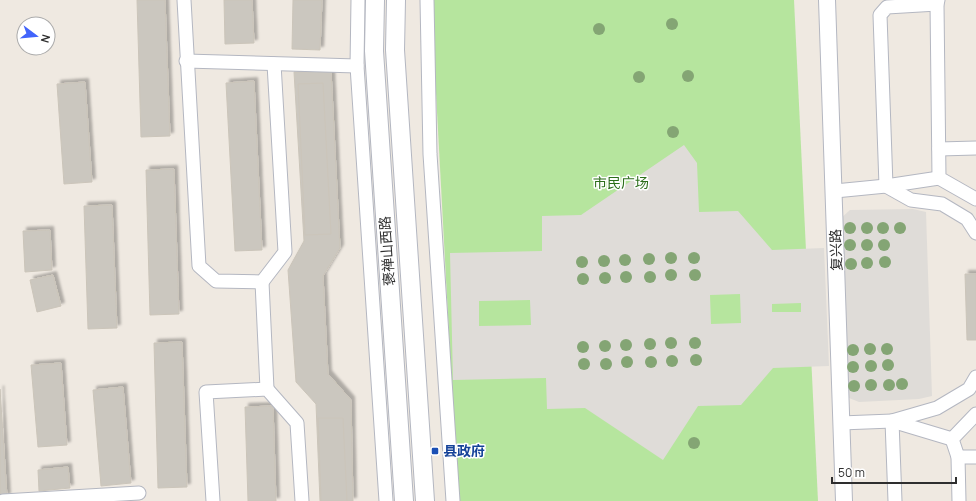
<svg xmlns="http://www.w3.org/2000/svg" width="976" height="501" font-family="Manrope,'Noto Sans SC',sans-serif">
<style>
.green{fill:#b6e59e}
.plaza{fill:#dfdcd8;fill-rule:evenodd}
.building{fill:#cbc7bf;stroke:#cbc5ba;filter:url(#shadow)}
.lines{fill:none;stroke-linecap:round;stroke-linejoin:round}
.minor-casing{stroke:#b4b7c1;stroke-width:15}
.tertiary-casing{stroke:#b4b7c1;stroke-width:18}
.secondary-casing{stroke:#b4b7c1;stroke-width:20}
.minor{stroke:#fff;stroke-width:13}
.tertiary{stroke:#fff;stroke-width:16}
.secondary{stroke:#fff;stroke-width:18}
.tree{fill:#84a574}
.transit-dot{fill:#1a4fb4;stroke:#fff;stroke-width:1.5}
.labels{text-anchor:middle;stroke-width:3;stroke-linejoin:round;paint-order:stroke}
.park-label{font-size:14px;fill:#2c6e1b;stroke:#fff}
.street-label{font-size:14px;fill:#2e2e2e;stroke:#fff}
.transit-label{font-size:14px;font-weight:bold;fill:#164399;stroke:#fff;text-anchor:start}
</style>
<defs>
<filter id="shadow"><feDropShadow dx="3.5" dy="-3.5" stdDeviation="1" flood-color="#0004"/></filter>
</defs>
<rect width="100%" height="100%" fill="#efe9e1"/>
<polygon class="green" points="431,0 794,0 818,501 458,501"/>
<g class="plaza">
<path d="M684 145 697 163 699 212 738 211 772 250 824 248 829 366 773 368 741 405 698 406 663 460 585 408 547 409 546 378 453 380 450 253 542 251V216L581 215ZM740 294 741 323 711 324 710 295ZM530 300 531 325 479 326V301ZM801 303V312H772V304Z"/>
<polygon points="913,209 926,212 932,396 919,399 859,402 849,398 842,390 838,221 850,210"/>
</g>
<g class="building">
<polygon points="137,0 165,0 170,136 141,137"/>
<polygon points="224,0 252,0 254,43 225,44"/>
<polygon points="293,0 322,0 320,50 292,49"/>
<polygon points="331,71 340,248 323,276 328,374 351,400 353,501 320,501 316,404 296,382 288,270 304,241 294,72"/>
<polygon points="254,81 262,250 235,251 226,83"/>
<polygon points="85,82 92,182 64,184 57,84"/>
<polygon points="323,83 331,234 305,235 298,84"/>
<polygon points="174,169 179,314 150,315 146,170"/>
<polygon points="112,205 117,328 88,329 84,206"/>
<polygon points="50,230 52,270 25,272 23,231"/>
<polygon points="965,274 976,274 976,340 967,340"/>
<polygon points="53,275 61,306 37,312 30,280"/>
<polygon points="182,342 187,487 158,488 154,343"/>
<polygon points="61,363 67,445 38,447 31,365"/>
<polygon points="123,387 131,483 101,486 93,390"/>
<polygon points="0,389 7,497 0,497"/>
<polygon points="273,406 276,501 248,501 245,407"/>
<polygon points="318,418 343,418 347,501 321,501"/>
<polygon points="68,467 70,488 39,491 38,470"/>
</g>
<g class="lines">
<defs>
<g id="minor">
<polyline points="184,0 199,266 216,281 262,282 285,252 274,64"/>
<polyline points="358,0 357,66 386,501"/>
<polyline points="427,0 430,154 453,501"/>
<polyline points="938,0 937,4 939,178 976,199"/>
<polyline points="937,4 887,7 880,15 886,186 911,200 942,204 967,219 976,233"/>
<polyline points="186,61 357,66"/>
<polyline points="939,149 976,148"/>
<polyline points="835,191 886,186 939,178"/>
<polyline points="262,282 267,389"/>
<polyline points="841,423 892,421 952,439"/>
<polyline points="958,457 976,457"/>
<polyline points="3,501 139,493"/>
<polyline points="213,501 206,392 267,389 297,423 302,501"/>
<polyline points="895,501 892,421 937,408 969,389 976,377"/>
<polyline points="959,501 958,457 952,439 976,414"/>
</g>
<polyline id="tertiary" points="827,0 844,501"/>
<g id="secondary">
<polyline points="375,0 374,51 404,501"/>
<polyline points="396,0 395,50 425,501"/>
</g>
</defs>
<use href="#minor" class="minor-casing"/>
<use href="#tertiary" class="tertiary-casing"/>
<use href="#secondary" class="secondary-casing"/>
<use href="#minor" class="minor"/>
<use href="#tertiary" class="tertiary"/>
<use href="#secondary" class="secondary"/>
</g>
<g class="tree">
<circle cx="672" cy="24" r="6"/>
<circle cx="599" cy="29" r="6"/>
<circle cx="688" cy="76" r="6"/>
<circle cx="639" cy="77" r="6"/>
<circle cx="673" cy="132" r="6"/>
<circle cx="850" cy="228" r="6"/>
<circle cx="867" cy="228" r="6"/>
<circle cx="883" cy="228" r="6"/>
<circle cx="900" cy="228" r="6"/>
<circle cx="850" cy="245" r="6"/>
<circle cx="867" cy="245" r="6"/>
<circle cx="884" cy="245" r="6"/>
<circle cx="671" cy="258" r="6"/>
<circle cx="694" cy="258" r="6"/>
<circle cx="649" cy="259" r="6"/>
<circle cx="625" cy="260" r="6"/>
<circle cx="604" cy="261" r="6"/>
<circle cx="582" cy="262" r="6"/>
<circle cx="885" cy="262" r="6"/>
<circle cx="867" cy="263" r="6"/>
<circle cx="851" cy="264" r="6"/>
<circle cx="671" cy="275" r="6"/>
<circle cx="695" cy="275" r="6"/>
<circle cx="626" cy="277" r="6"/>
<circle cx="650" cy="277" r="6"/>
<circle cx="605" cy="278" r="6"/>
<circle cx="583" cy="279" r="6"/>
<circle cx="671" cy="343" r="6"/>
<circle cx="695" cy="343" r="6"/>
<circle cx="650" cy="344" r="6"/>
<circle cx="626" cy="345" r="6"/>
<circle cx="605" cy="346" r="6"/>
<circle cx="583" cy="347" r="6"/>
<circle cx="870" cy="349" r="6"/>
<circle cx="887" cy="349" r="6"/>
<circle cx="853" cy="350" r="6"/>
<circle cx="696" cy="360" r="6"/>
<circle cx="672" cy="361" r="6"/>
<circle cx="627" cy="362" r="6"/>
<circle cx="651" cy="362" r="6"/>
<circle cx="584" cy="364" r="6"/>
<circle cx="606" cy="364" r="6"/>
<circle cx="888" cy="365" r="6"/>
<circle cx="871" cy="366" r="6"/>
<circle cx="853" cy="367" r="6"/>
<circle cx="902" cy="384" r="6"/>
<circle cx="871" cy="385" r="6"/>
<circle cx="889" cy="385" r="6"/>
<circle cx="854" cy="386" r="6"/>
<circle cx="694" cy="443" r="6"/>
</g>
<rect class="transit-dot" x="431" y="447" width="8" height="8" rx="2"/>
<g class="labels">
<g class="park-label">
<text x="621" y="188">市民广场</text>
</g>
<g class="street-label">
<text transform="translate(836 250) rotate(-92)" y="5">复兴路</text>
<text transform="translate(387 251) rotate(-94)" y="5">褒禅山西路</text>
</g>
<g class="transit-label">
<text x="443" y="456">县政府</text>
</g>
</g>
<g transform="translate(36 36) rotate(106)"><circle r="19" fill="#ffffff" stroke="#ababab"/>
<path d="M0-3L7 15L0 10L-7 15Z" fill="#4264fb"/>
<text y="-6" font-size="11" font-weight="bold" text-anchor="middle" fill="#2e2e2e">N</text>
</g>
<path d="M832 477v6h124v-6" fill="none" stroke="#2e2e2e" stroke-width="2"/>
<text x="838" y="477" font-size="12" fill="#2e2e2e" stroke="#ffffff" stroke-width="3" paint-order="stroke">50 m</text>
</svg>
